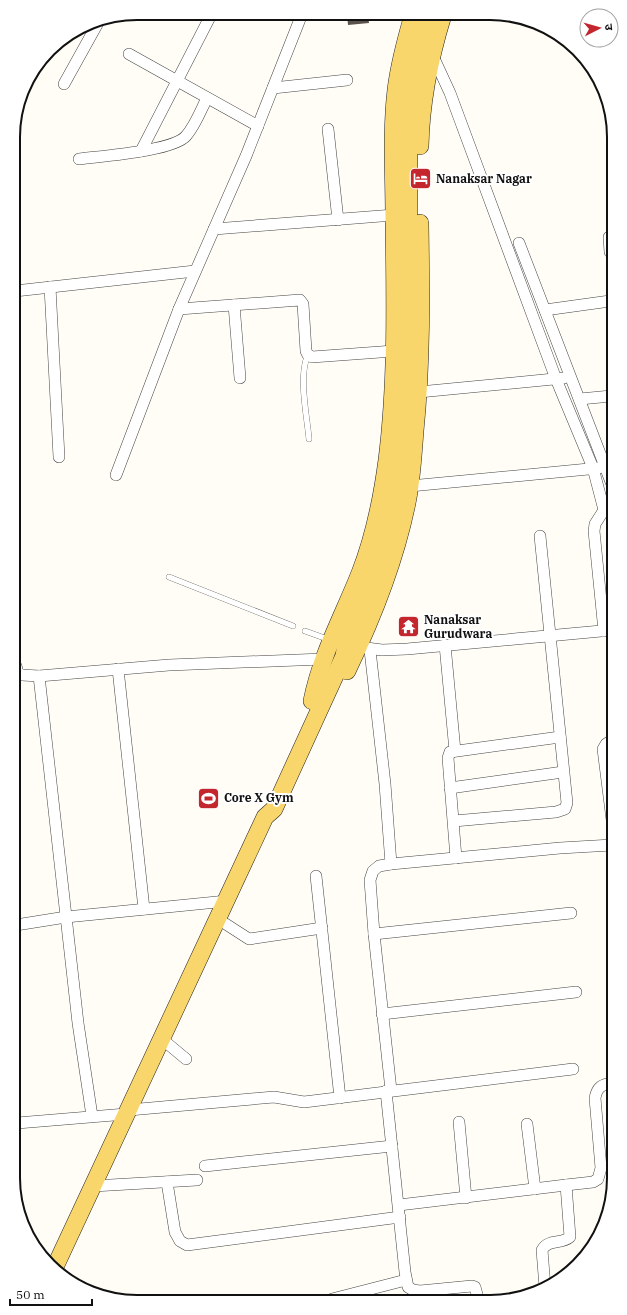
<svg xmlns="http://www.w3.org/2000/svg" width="627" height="1315" font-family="'IBM Plex Serif','Noto Sans Devanagari',serif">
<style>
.building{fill:#5a524d}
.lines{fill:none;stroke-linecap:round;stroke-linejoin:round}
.service-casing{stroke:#444;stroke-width:6}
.minor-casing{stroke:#444;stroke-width:12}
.primary-casing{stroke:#222;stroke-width:18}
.service{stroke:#fff;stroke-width:5.5}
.minor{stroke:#fff;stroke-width:11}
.primary{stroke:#f9d66b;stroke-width:17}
.labels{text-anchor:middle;stroke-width:4;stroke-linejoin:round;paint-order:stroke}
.poi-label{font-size:12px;font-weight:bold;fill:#111;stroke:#fff;text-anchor:start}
.rim{fill:none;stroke:#111;stroke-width:2}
</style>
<rect width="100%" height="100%" fill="#fffdf5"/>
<polygon class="building" points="347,14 368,14 369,23 348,25"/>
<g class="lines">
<defs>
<g id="service">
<path d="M308 355C298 375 307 416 309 439"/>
<polyline points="169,577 293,626"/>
<polyline points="305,631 330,640"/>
</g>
<g id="minor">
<polyline points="129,54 258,126"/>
<polyline points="432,54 450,93 556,379 593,468 604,510 595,524 594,531 604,631"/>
<polyline points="64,84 99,21"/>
<polyline points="273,88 347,80"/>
<polyline points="328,129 338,220"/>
<polyline points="141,151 212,13"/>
<path d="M79 159C101 156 173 151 186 136 195 126 201 110 207 98"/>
<polyline points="214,229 394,215"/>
<polyline points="609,237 610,252"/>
<polyline points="519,243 611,482"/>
<polyline points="50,287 59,457"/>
<polyline points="15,291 195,271"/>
<polyline points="234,305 240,378"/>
<polyline points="179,309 300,300 303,304 306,351 308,355 312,357 394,351"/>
<polyline points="545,310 610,301"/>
<polyline points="419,392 564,378"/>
<polyline points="580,399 611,396"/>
<polyline points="116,475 179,309 246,156 302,14"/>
<polyline points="410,486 599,468"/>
<polyline points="445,645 455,751"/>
<polyline points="359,647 382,650 407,649 612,630"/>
<polyline points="370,650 385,784 391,864"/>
<polyline points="16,666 18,673 22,675 39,676 169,665 323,659"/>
<polyline points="118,669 144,909"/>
<polyline points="39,676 78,1023 92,1116"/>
<polyline points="612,740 606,744 603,749 612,820"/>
<polyline points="450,788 563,772"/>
<polyline points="454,821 556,812 565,809 567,803 540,536"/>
<polyline points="456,858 448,758 450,752 560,737"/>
<polyline points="316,876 340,1098"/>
<polyline points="218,919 249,939 322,928"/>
<polyline points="16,925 66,917 227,901"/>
<polyline points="374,934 571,913"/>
<polyline points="382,1014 576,992"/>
<polyline points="162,1039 186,1059"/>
<polyline points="391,1090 374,934 370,880 373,871 379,866 391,864 560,848 612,845"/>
<polyline points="386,1091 405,1272 408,1287 413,1290 420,1291 472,1286 475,1287 478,1298"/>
<polyline points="129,1110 274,1097 304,1102 573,1069"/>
<polyline points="459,1122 466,1198"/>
<polyline points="17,1123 126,1114"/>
<polyline points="527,1124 535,1189"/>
<polyline points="205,1166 392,1146"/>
<polyline points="167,1182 175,1232 180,1241 187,1245 400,1217"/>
<polyline points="93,1186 197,1180"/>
<path d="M399 1205 566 1185 593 1182 598 1179 601 1168 595 1098C597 1087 602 1084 613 1083"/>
<path d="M545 1287 542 1250C549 1238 561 1245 570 1237L566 1185"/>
<polyline points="332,1299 406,1280"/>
</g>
<g id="primary">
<path d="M420 146C421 102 430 57 443 15"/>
<path d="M347 671C373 617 395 562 407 503 412 479 413 455 415 431 422 361 421 292 420 223"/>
<path d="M312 701C321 655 343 616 360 573 374 537 382 498 387 460 397 380 395 298 394 217 394 175 391 132 396 90 399 65 406 39 413 15"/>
<polyline points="54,1269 265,817 274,809 344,656 346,643 366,597 379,559 392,510 405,418 408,351 409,135 411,96 416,62 428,15"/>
</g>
</defs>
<use href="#service" class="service-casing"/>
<use href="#minor" class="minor-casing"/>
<use href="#primary" class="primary-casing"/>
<use href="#service" class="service"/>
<use href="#minor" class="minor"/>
<use href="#primary" class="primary"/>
</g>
<defs>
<symbol id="hotel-square" viewBox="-11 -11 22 22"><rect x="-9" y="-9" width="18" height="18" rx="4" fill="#c4262e" stroke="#fff"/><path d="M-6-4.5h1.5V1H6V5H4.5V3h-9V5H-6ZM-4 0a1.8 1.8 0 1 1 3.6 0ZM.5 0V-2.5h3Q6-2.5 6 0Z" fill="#fff"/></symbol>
<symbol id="temple-square" viewBox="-11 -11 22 22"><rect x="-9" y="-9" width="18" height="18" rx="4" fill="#c4262e" stroke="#fff"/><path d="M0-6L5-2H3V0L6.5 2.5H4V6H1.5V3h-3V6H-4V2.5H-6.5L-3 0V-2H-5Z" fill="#fff"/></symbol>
<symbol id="stadium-square" viewBox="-11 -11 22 22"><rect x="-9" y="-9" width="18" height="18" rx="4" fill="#c4262e" stroke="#fff"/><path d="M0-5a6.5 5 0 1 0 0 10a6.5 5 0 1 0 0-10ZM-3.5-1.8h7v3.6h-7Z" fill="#fff"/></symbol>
</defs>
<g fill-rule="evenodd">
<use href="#hotel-square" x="408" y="166" width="25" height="25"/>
<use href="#temple-square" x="396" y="614" width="25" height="25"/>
<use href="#stadium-square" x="196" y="786" width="25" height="25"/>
</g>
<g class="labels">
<g class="poi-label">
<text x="436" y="183">Nanaksar Nagar</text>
<text x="424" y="624">Nanaksar<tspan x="424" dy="14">Gurudwara</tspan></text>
<text x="224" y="802">Core X Gym</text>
</g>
</g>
<path d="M0 0H627V1315H0ZM137 20H490A117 117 0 0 1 607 137V1178A117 117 0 0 1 490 1295H137A117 117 0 0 1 20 1178V137A117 117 0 0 1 137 20Z" fill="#fff" fill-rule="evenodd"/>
<path class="rim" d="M137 20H490A117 117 0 0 1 607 137V1178A117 117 0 0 1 490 1295H137A117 117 0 0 1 20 1178V137A117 117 0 0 1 137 20Z"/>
<g transform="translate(599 28) rotate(84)"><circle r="19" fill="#ffffff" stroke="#a0a0a0"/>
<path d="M0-3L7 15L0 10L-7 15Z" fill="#c4262e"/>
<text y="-6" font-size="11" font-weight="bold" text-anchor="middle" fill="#111111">उ</text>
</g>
<path d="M10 1299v6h82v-6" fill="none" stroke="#111111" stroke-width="2"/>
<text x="16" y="1299" font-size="12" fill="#111111" stroke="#ffffff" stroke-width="3" paint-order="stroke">50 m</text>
</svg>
